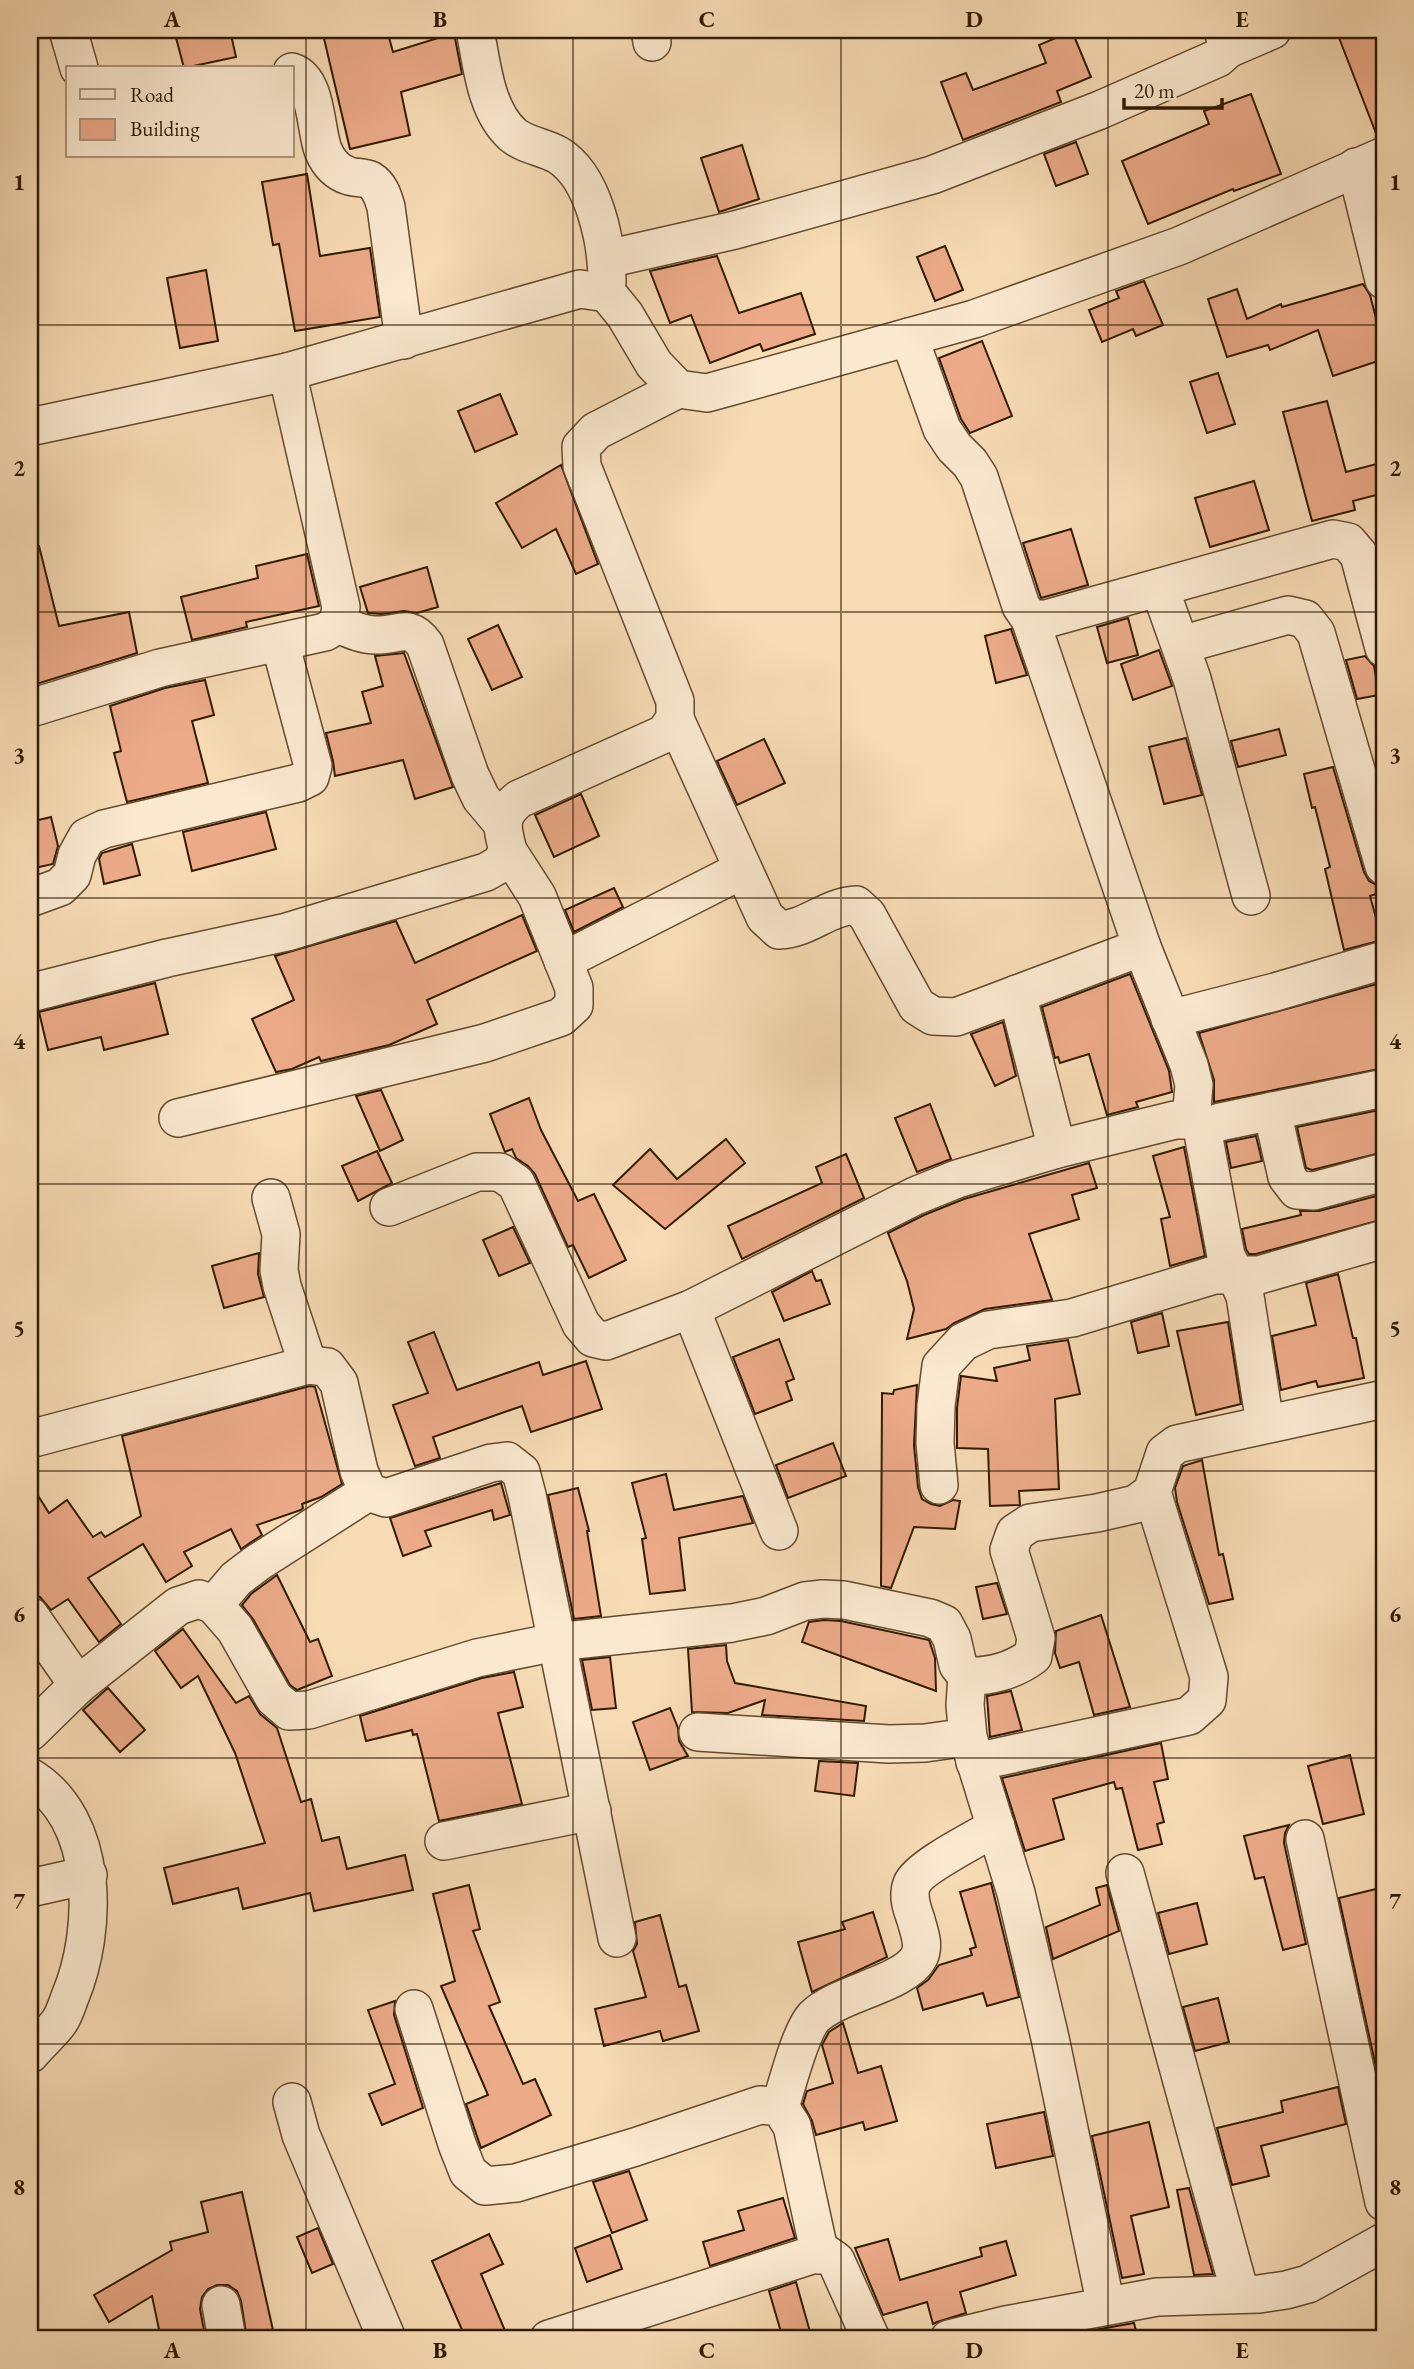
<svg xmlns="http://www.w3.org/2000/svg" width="1414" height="2369" font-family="'EB Garamond',serif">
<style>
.building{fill:#ecaa89;stroke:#311b01;stroke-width:2}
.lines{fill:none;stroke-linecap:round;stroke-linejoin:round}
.minor-casing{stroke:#624b2e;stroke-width:40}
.minor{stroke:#fae8cf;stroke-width:37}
.grid{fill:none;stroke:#311b01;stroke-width:2;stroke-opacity:0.55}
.neatline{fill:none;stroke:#311b01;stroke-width:2.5}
.grid-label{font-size:23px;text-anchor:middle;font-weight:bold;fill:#311b01}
</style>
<rect width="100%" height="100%" fill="#f7dbb5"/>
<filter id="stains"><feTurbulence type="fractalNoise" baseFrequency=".00286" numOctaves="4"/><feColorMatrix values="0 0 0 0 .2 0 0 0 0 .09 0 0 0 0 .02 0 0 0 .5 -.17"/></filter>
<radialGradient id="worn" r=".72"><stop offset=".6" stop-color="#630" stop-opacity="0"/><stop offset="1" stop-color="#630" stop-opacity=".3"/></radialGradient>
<g class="building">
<polygon points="174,30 230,30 236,57 184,68"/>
<polygon points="322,30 387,30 393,52 454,33 462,74 401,92 410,135 350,149"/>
<polygon points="1336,30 1373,30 1384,60 1384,135 1377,136"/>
<polygon points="1072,31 1091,77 1057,91 1061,102 963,140 941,82 966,73 973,90 1046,63 1039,45"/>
<polygon points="1251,94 1281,174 1234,191 1233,189 1148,224 1122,161 1209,124 1204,111"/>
<polygon points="1076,142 1088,174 1056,186 1044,154"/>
<polygon points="742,145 759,199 719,212 701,158"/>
<polygon points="307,174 320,256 370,248 380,317 295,331 279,244 273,245 262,182"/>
<polygon points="945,246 963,290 935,301 917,257"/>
<polygon points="717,256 739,313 801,293 815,334 763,351 760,344 710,363 691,315 670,323 650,271"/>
<polygon points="206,270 218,341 180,348 167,278"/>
<polygon points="1144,281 1163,325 1136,336 1133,329 1102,342 1089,310 1119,298 1116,291"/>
<polygon points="1363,284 1370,295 1378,326 1384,324 1384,359 1333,376 1318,330 1270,350 1268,345 1227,357 1208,299 1237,289 1247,319 1281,304 1282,307"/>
<polygon points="982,341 1012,416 970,433 961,419 939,358"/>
<polygon points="1218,373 1235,424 1207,433 1190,382"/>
<polygon points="500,394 517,434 475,452 458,411"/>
<polygon points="1327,401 1346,472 1384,462 1384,493 1353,501 1355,510 1312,521 1283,412"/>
<polygon points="561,465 598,564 576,574 556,529 522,548 496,503"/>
<polygon points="1254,481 1269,530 1210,547 1195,498"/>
<polygon points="1071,529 1088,585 1041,598 1023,543"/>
<polygon points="39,546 59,626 129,612 137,653 30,686 30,547"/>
<polygon points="307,554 319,606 246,622 247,627 192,640 181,597 258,578 256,566"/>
<polygon points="427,567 438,607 417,613 404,611 382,614 368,613 360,587"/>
<polygon points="1128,618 1138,655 1107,663 1097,627"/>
<polygon points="498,625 522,677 492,690 468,639"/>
<polygon points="1011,629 1027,675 996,683 985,636"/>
<polygon points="1159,650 1172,686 1133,700 1121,664"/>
<polygon points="404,653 453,787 415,799 403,760 335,776 333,761 326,733 371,723 362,692 383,686 375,656"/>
<polygon points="1365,656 1374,666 1379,695 1357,699 1346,660"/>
<polygon points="205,680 214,715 192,721 208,783 127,802 114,753 121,751 110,706 165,688"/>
<polygon points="1279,729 1286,755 1238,767 1231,741"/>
<polygon points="1186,738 1202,795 1164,804 1149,747"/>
<polygon points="764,739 785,783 737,805 717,761"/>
<polygon points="1333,767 1364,872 1369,881 1377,885 1379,893 1370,896 1382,940 1344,950 1325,869 1330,867 1315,807 1312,808 1304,774"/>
<polygon points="581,794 599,836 554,857 535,815"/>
<polygon points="266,812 276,849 192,871 183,832"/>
<polygon points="51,817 58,846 53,864 30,869 30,822"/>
<polygon points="132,844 140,875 104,884 99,859 102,853"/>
<polygon points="614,888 623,907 574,932 565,910"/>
<polygon points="522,915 537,951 427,1000 437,1024 389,1045 321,1061 319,1057 292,1069 276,1072 252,1019 294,1000 275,956 396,921 415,963"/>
<polygon points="1130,974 1169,1071 1172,1092 1136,1102 1138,1107 1107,1115 1089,1054 1060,1063 1058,1057 1055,1058 1042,1007"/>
<polygon points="1384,982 1384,1068 1214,1102 1214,1080 1199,1033"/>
<polygon points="155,983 168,1034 104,1050 101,1037 48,1050 39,1012"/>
<polygon points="1003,1022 1016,1076 995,1086 971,1034"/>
<polygon points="381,1090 403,1140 380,1151 356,1096"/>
<polygon points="529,1098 541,1130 578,1201 594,1194 626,1260 589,1278 573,1245 568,1247 535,1174 528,1166 516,1158 512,1149 505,1152 490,1114"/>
<polygon points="930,1104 951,1159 917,1172 895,1118"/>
<polygon points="1384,1109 1384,1152 1312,1170 1306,1168 1297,1127"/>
<polygon points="1256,1136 1262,1161 1231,1168 1226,1142"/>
<polygon points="726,1139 745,1163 665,1229 613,1185 650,1149 677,1179"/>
<polygon points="1184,1147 1205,1256 1170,1266 1161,1219 1170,1217 1153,1156"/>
<polygon points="377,1151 392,1183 358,1201 342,1166"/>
<polygon points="846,1154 864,1198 742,1259 728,1226 822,1183 816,1167"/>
<polygon points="1089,1163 1097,1188 1072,1195 1079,1219 1029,1234 1052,1300 985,1309 954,1323 946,1329 907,1339 914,1309 907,1281 888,1233 924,1215 964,1199"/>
<polygon points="1384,1194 1384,1219 1256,1254 1249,1254 1246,1249 1242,1229 1301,1215 1300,1211 1319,1211"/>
<polygon points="513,1227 530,1263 499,1276 483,1240"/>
<polygon points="259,1253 258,1274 264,1297 224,1308 212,1266"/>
<polygon points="812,1271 816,1281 821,1280 830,1304 784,1321 772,1292"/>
<polygon points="1338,1274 1353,1338 1356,1338 1364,1378 1318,1387 1316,1381 1281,1390 1272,1336 1316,1325 1306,1283"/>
<polygon points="1162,1313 1169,1346 1138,1353 1131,1322"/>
<polygon points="1228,1322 1241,1404 1196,1415 1177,1331"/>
<polygon points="434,1332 457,1390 539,1362 543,1375 586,1361 602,1409 531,1432 522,1406 433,1437 440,1458 415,1466 393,1405 428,1393 408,1342"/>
<polygon points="779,1339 794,1379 786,1382 792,1400 755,1414 733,1357"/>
<polygon points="1068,1340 1080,1394 1055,1399 1059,1489 1019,1491 1020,1505 990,1506 988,1449 957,1448 957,1408 961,1376 997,1381 994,1368 1030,1360 1027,1346"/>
<polygon points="917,1385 914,1445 918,1487 922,1499 931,1504 940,1506 953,1500 960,1501 955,1529 914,1527 891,1588 881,1586 882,1393 893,1394 894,1390"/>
<polygon points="310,1386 315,1387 342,1484 321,1497 302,1504 303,1508 301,1510 257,1525 262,1535 241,1549 231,1529 184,1552 192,1566 166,1582 143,1544 88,1578 121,1624 99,1642 68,1599 51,1610 40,1597 30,1595 30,1483 49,1513 67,1500 93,1537 101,1532 105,1537 141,1516 122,1436"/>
<polygon points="833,1443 846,1476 788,1498 776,1465"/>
<polygon points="1202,1460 1219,1555 1223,1554 1233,1599 1209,1604 1177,1502 1175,1488 1183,1466"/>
<polygon points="666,1474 674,1510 743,1496 753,1523 679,1538 685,1590 650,1594 642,1539 646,1538 632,1483"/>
<polygon points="501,1483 510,1515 494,1520 492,1510 425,1531 431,1546 403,1556 390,1518"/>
<polygon points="578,1488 589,1531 587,1531 601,1616 574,1619 548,1495"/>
<polygon points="277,1575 310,1642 318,1639 332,1676 297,1690 290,1685 253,1619 242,1605 251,1594"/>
<polygon points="997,1583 1007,1614 983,1619 976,1587"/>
<polygon points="1101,1615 1130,1707 1094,1715 1079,1662 1060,1668 1055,1653 1056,1631"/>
<polygon points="824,1620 841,1621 929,1640 935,1658 936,1691 802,1642 809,1622"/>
<polygon points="183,1629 236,1703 249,1696 260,1714 277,1728 301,1802 311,1799 322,1841 339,1837 347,1869 405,1855 413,1890 314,1911 310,1893 243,1909 238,1888 173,1904 164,1868 265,1843 235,1753 198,1676 181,1688 155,1651"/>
<polygon points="726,1645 727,1661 735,1683 866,1706 864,1721 762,1715 765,1700 728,1713 692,1712 688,1649"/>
<polygon points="610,1657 616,1708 592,1710 582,1660"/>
<polygon points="514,1672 523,1707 498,1713 522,1804 439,1821 417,1734 413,1735 412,1730 366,1741 360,1716 482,1678"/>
<polygon points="108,1688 145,1730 120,1752 83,1710"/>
<polygon points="1011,1691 1022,1730 990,1737 987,1696"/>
<polygon points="670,1708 678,1728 679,1741 688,1756 650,1770 633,1722"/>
<polygon points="1161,1743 1168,1779 1154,1782 1164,1822 1157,1824 1162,1844 1138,1850 1122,1788 1116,1789 1114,1782 1053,1799 1064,1839 1025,1851 1002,1778"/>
<polygon points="1350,1755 1364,1814 1323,1824 1308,1766"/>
<polygon points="819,1761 858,1763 854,1796 815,1791"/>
<polygon points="1289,1825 1285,1833 1284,1843 1306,1944 1283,1950 1264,1877 1255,1879 1244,1836"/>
<polygon points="991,1883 1019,1997 987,2006 983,1993 923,2010 917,1988 928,1980 939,1965 972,1955 970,1949 976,1947 960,1892"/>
<polygon points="469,1885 480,1929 473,1931 500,2002 489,2006 523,2084 535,2079 551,2115 481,2148 466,2104 488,2095 441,1986 455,1981 433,1894"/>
<polygon points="1107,1885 1119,1931 1053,1959 1046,1927 1100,1905 1096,1888"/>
<polygon points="1384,1887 1384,2104 1339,1898"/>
<polygon points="1197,1903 1207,1944 1169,1954 1158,1913"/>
<polygon points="873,1912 887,1957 812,1992 798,1942 845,1929 842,1922"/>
<polygon points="660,1915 679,1987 686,1985 699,2031 663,2041 660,2031 604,2046 595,2009 646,1997 633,1951 637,1944 635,1922"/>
<polygon points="1218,1998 1229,2042 1195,2051 1183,2007"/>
<polygon points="395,2001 394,2015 423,2108 382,2125 369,2094 395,2084 368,2010"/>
<polygon points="843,2023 858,2073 881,2066 897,2121 865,2130 863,2122 816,2135 812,2121 803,2104 807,2091 833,2083 822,2045 829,2032"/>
<polygon points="1338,2087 1346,2124 1261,2146 1269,2176 1232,2185 1217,2128 1283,2112 1281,2101"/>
<polygon points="1044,2112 1053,2156 996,2168 987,2124"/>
<polygon points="1149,2122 1169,2207 1131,2216 1144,2274 1122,2278 1092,2136"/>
<polygon points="629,2171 647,2220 612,2233 593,2182"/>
<polygon points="1189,2188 1213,2274 1194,2275 1177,2190"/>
<polygon points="242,2192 275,2339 247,2339 241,2301 237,2291 228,2285 217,2285 208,2289 202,2297 200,2309 205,2336 190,2339 161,2339 152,2296 109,2322 94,2295 172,2250 170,2242 208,2232 201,2202"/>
<polygon points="783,2198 795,2238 710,2266 703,2242 744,2230 738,2211"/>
<polygon points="318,2228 333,2264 312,2273 297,2237"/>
<polygon points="489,2234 503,2264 481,2274 506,2333 493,2339 466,2339 432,2261"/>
<polygon points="610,2235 622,2269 587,2282 575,2248"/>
<polygon points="888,2239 900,2280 982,2256 980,2248 1006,2241 1016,2275 960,2292 966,2313 937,2322 933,2324 927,2302 883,2315 855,2248"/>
<polygon points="796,2282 812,2339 783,2339 769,2291"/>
<polygon points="1134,2323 1138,2339 1044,2339"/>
</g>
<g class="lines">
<defs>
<g id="minor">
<polyline points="68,30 79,68"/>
<path d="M475 30C482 64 485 110 513 135 525 145 544 147 558 155 594 177 607 242 607 282"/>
<polyline points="650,30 652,42"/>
<polyline points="1228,49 1272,30"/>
<path d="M292 72C317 80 315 128 323 150 328 162 336 172 349 176 355 178 364 177 370 180 380 186 383 197 386 207L404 340"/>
<polyline points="1356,167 1384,280"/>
<polyline points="607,259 735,230 932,175 1100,110 1218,58 1228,49 1223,30"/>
<polyline points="909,337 942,429 954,447 970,463 979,477 1021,606 1030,619 1046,619 1333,539 1348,542 1359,555 1384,648"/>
<polyline points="30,427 287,372 580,289 607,293 625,315 654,364 678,389 707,393 974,319 1179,246 1384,156"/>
<polyline points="1160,589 1192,679 1251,896"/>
<polyline points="1030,619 1142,947 1189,1065 1194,1085 1191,1120"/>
<path d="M338 624C350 629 362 635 375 635 399 636 409 622 425 645L470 775 481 798 502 823"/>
<polyline points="1181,645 1288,615 1305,619 1316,633 1384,866"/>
<polyline points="31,708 160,668 325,632 338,624 341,607 287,372"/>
<path d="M675 719 765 917 779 930C808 929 826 907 856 905L867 915 917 1006 933 1016 956 1017 1142 947"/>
<polyline points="30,898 60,887 72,875 77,855 87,837 104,829 298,783 310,777 313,766 280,643"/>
<polyline points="563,961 742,870"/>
<path d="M30 993 167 958 287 932 486 872 500 864 508 851C502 827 498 816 519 799L664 734 675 719V701L582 466 581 447 596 431 678 389"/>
<polyline points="1017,994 1057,1149"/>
<polyline points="1170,1019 1275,992 1384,960"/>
<polyline points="1272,1111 1287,1177 1297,1190 1314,1191 1384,1172"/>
<polyline points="178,1118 485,1043 561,1017 574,1005 574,988 537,896 508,851"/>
<polyline points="1202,1128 1220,1122 1384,1088"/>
<polyline points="271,1198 281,1234 279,1270 282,1286 308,1365"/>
<polyline points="389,1207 477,1172 500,1172 516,1183 581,1324 593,1338 606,1341 691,1309 915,1196 957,1179 1057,1149 1175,1120 1191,1120 1202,1128 1226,1256 1236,1275 1259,1275 1384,1239"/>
<polyline points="691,1309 779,1531"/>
<polyline points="30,1439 308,1365 327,1367 339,1383 359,1471 368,1492 386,1498 491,1463 507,1461 521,1472 527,1495 617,1938"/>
<polyline points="939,1485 935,1443 936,1406 941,1366 963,1342 988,1330 1072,1318 1214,1275 1236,1275 1245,1296 1265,1424"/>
<polyline points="214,1605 236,1579 257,1563 368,1492"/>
<polyline points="30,1616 78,1685"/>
<polyline points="967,1676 965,1705 968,1737 1016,1893 1050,2038 1106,2306"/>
<path d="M30 1732 78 1685 178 1606 199 1599 214 1605 235 1629 274 1698 289 1711 309 1710 477 1658 556 1642 732 1623 766 1616 805 1601 823 1599 844 1600 930 1618 944 1624 952 1639 958 1665 967 1676C990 1677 1014 1670 1033 1656L1036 1638 1009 1550 1015 1533 1030 1523 1097 1513 1136 1504 1152 1492 1165 1453 1177 1444 1384 1399"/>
<polyline points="698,1732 889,1744 925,1743 968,1737"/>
<polyline points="975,1762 1189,1716 1207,1700 1209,1677 1152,1492"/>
<path d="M30 1777C100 1820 98 1930 70 1997 67 2005 64 2015 59 2022 51 2033 39 2043 30 2054"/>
<polyline points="1305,1839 1384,2202"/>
<polyline points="444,1841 592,1811"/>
<polyline points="1125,1873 1240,2293"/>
<polyline points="30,1888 88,1875"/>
<polyline points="414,2009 457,2144 468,2172 485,2186 516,2183 635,2147 760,2105 780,2107 792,2126 820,2255"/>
<polyline points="292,2102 301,2135 387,2339"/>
<path d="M780 2107C787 2086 800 2032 814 2017 838 1993 905 1984 919 1957 925 1945 919 1932 916 1920 912 1909 907 1896 912 1884 919 1867 978 1838 996 1827"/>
<polyline points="221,2305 227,2339"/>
<polyline points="549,2339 812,2255 826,2254 836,2261 871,2339"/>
<polyline points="949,2339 1006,2325 1157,2297 1259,2294 1286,2290 1308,2284 1384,2242"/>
</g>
</defs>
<use href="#minor" class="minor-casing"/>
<use href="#minor" class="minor"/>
</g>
<path class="grid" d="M306 30V2339M573 30V2339M841 30V2339M1108 30V2339M30 325H1384M30 612H1384M30 898H1384M30 1184H1384M30 1471H1384M30 1758H1384M30 2044H1384"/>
<rect width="1414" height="2369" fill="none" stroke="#f7dbb5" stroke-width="77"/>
<rect x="66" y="66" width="228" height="91" fill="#fae8cf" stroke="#aa967d" stroke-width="2"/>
<rect x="80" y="89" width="35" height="10" fill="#fae8cf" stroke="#aa967d" stroke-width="2"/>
<text x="130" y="102" font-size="21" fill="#311b01">Road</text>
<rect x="80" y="119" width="35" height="21" fill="#ecaa89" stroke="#aa967d" stroke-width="2"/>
<text x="130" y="136" font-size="21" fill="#311b01">Building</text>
<path d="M1124 98v10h98v-10" fill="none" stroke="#311b01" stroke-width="3.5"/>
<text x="1134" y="98" font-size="21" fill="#311b01" stroke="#fae8cf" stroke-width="5" paint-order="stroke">20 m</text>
<rect x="38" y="38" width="1338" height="2292" class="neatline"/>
<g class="grid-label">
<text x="172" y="27">A</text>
<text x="440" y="27">B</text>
<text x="707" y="27">C</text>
<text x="974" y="27">D</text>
<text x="1242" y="27">E</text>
<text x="19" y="190">1</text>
<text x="1395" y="190">1</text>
<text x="19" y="476">2</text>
<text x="1395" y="476">2</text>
<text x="19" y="763">3</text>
<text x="1395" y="763">3</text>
<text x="19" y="1049">4</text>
<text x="1395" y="1049">4</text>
<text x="19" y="1336">5</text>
<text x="1395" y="1336">5</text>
<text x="19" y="1622">6</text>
<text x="1395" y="1622">6</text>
<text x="19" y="1909">7</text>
<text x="1395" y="1909">7</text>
<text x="19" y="2195">8</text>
<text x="1395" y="2195">8</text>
<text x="172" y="2358">A</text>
<text x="440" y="2358">B</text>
<text x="707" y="2358">C</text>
<text x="974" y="2358">D</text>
<text x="1242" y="2358">E</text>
</g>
<rect width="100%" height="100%" filter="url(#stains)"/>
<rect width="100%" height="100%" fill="url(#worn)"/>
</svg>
